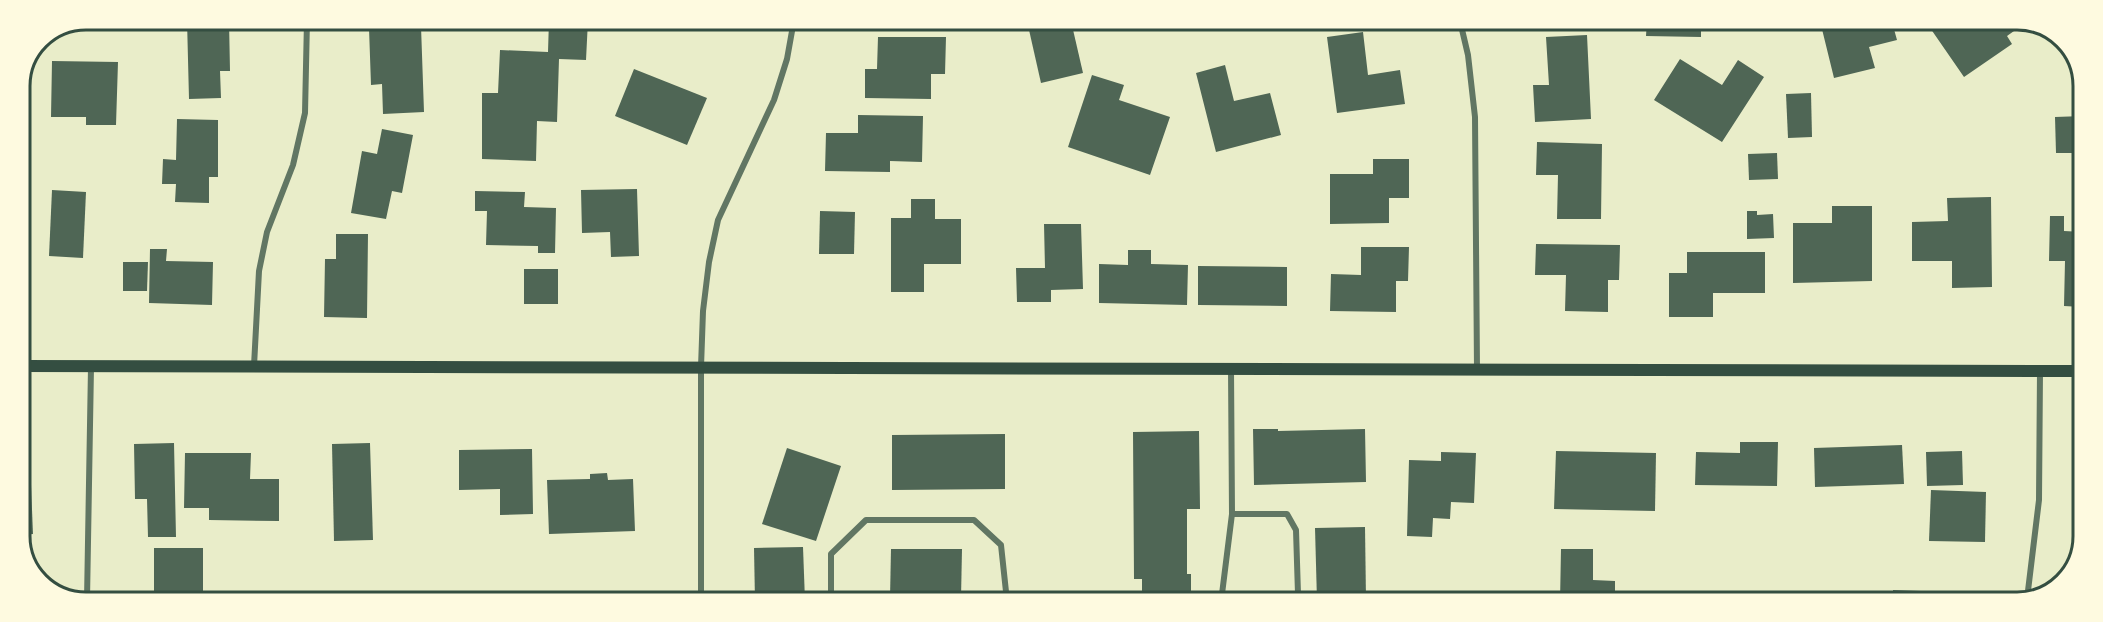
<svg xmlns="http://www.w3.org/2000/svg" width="2103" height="622" font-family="'Fira Sans Condensed',sans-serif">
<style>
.building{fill:#4f6655}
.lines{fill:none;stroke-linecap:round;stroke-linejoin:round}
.minor{stroke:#617663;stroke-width:6}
.secondary{stroke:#344e41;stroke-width:12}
.rim{fill:none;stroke:#344e41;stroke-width:3}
</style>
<rect width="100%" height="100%" fill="#e9edc9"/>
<g class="building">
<polygon points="187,20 229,20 230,71 220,71 221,98 189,99"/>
<polygon points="549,20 588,20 586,60 559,59 557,122 537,121 536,161 482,159 482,93 498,93 500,50 548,52"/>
<polygon points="893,20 933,20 933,24 893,25"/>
<polygon points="1027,21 1071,21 1083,73 1041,83"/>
<polygon points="1520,21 1546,21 1546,22 1521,27"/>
<polygon points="1647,21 1701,21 1701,37 1646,36"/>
<polygon points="1820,21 1892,22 1897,40 1869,47 1875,68 1834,78"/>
<polygon points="1926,22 2018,22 2021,26 2007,36 2012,44 1964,77"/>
<polygon points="421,26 424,112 383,114 382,84 371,85 369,28"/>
<polygon points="1363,32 1368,75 1400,70 1405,104 1337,113 1327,37"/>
<polygon points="1587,35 1591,119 1535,122 1533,85 1549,85 1546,37"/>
<polygon points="878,37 946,37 945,74 931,74 931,99 865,98 865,69 877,69"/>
<polygon points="1680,59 1722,85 1738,60 1764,77 1722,142 1654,100"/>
<polygon points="52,61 118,62 116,125 86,125 86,117 51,117"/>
<polygon points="1225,65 1234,101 1270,93 1281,135 1216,152 1196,73"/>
<polygon points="634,69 707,98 687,145 615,116"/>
<polygon points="1092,75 1124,85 1119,100 1170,117 1150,175 1068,147"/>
<polygon points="1811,93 1812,137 1788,138 1786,94"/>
<polygon points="858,115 923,116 922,162 890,161 890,172 825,171 826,133 858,133"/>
<polygon points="2083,116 2083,153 2056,153 2055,117"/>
<polygon points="177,119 218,120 218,177 209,177 209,203 175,202 176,184 162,184 163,159 176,160"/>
<polygon points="382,129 413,135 402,193 392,191 386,219 351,213 362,151 377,154"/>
<polygon points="1537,142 1602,144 1601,219 1557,219 1558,175 1536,175"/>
<polygon points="20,151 24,151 23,181 20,181"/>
<polygon points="1777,153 1778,179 1749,180 1748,154"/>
<polygon points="1373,159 1409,159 1409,198 1389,198 1389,223 1330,224 1330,174 1373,174"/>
<polygon points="637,189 639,256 611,257 610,232 582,233 581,190"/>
<polygon points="52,190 86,192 83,258 49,256"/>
<polygon points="475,191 525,192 524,207 556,208 555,253 538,253 538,246 486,245 487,211 475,211"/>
<polygon points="1991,197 1992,287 1952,288 1952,261 1912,261 1912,222 1948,221 1947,198"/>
<polygon points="911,199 935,199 935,219 961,219 961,264 924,264 924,292 891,292 891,218 911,218"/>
<polygon points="1832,206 1872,206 1872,281 1793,283 1793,223 1832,223"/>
<polygon points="820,211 855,212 854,254 819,254"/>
<polygon points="1747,211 1757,211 1757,215 1773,214 1774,238 1747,239"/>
<polygon points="2050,216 2064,216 2064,231 2083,232 2082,307 2064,306 2065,261 2049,261"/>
<polygon points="1044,224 1081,224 1083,289 1051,290 1051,302 1017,302 1016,268 1045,268"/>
<polygon points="336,234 368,234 367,318 324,317 325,259 336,259"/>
<polygon points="1536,244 1620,245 1619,280 1608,280 1608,312 1565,311 1566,275 1535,275"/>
<polygon points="1361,247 1409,247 1408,281 1396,281 1396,312 1330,311 1331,274 1361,275"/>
<polygon points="150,249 167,249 166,261 213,262 212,305 149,303"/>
<polygon points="1128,250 1151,250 1151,264 1188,265 1187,305 1099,303 1099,264 1128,265"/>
<polygon points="1687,252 1765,252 1765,293 1713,293 1713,317 1669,317 1669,273 1687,273"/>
<polygon points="123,262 148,262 147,291 123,291"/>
<polygon points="1198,266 1287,267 1287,306 1198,305"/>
<rect x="524" y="269" width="34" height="35"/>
<polygon points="1253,429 1278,429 1278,431 1365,429 1366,482 1254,485"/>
<polygon points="1199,431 1200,509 1187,509 1187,574 1191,574 1191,602 1142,602 1142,579 1134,579 1133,432"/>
<polygon points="1005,434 1005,489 892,490 892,435"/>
<polygon points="1740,442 1778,442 1777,486 1695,485 1696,452 1740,453"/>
<polygon points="174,443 176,537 148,537 147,499 135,499 134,444"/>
<polygon points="370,443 373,540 334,541 332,444"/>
<polygon points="1902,445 1904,484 1815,487 1814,448"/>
<polygon points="787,448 841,466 816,541 762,524"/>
<polygon points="532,449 533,514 500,515 500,489 459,490 459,450"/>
<polygon points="1556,451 1656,453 1655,511 1554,509"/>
<polygon points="1962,451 1963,485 1927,486 1926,452"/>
<polygon points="1441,452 1476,453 1474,503 1451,502 1450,519 1433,518 1432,537 1407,536 1409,460 1441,461"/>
<polygon points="185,453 251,453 250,479 279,479 279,521 209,520 209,508 184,508"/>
<polygon points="607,473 608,480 633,479 635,531 549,534 547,480 590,479 590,474"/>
<polygon points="20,485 31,485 33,534 20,535"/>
<polygon points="1931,490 1986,492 1985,542 1929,541"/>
<polygon points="1365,527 1366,600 1317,601 1315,528"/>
<polygon points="803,547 805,601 755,601 754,548"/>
<polygon points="154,548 203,548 203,597 219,597 219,600 137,600 137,595 154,595"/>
<polygon points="891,549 962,549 961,598 890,598"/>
<polygon points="1561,549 1593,549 1593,580 1615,581 1615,602 1560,602"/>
<polygon points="1893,590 1949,592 1948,602 1893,602"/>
<rect x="543" y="598" width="60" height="3"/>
</g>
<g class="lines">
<g class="minor">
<polyline points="1460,21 1468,55 1475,117 1477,369"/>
<polyline points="254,366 259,271 267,232 293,165 305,113 307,20"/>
<polyline points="1232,514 1287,514 1296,530 1298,594 1293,602"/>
<polyline points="2027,599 2039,500 2040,371"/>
<polyline points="87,600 91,367"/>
<polyline points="701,601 701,367 703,311 709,262 718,220 774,100 787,59 794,20"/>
<polyline points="831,601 831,554 866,520 974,520 1001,545 1007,601"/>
<polyline points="1221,602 1232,514 1231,369"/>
</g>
<polyline class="secondary" points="20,366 2082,371"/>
</g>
<path d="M0 0H2103V622H0ZM86 30H2017A56 56 0 0 1 2073 86V536A56 56 0 0 1 2017 592H86A56 56 0 0 1 30 536V86A56 56 0 0 1 86 30Z" fill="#fefae0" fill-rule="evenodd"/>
<path class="rim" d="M86 30H2017A56 56 0 0 1 2073 86V536A56 56 0 0 1 2017 592H86A56 56 0 0 1 30 536V86A56 56 0 0 1 86 30Z"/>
</svg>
